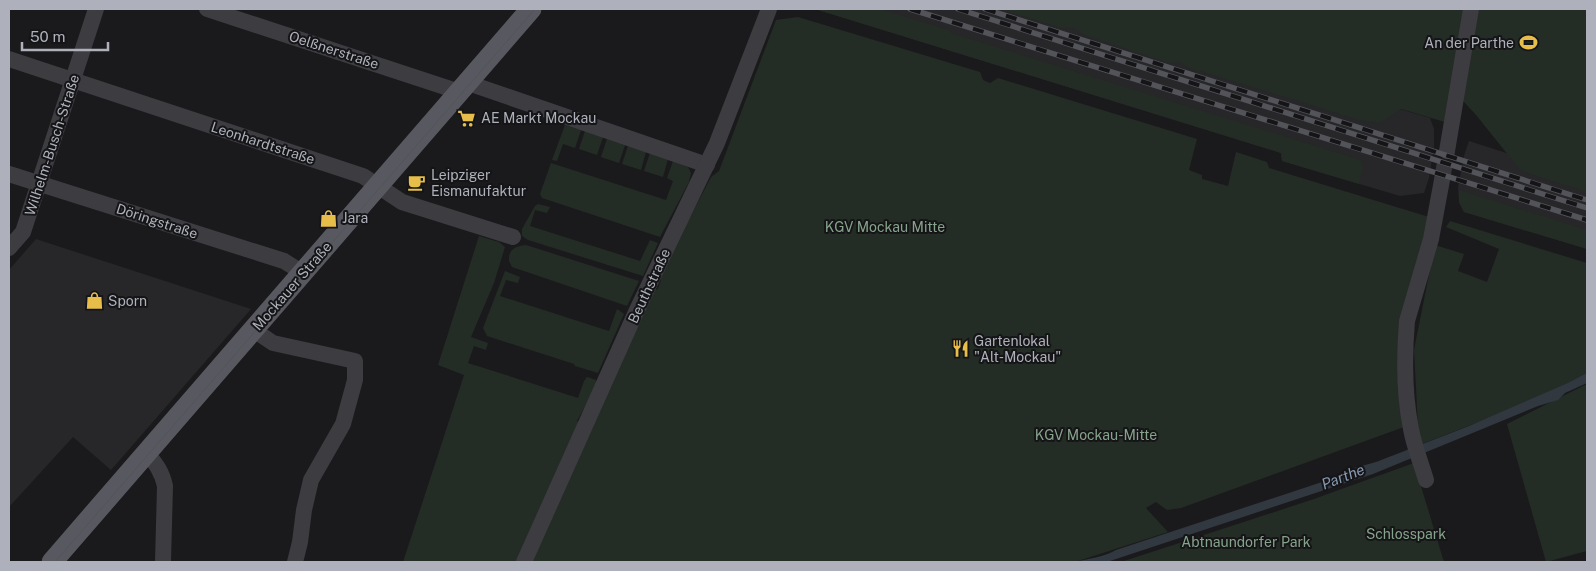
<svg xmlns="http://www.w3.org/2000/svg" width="1596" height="571" font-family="'Public Sans',sans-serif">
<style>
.built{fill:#272629}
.green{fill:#242c26}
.water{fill:#313840}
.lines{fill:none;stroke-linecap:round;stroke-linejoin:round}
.minor-tunnel{stroke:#38383c;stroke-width:16;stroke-dasharray:16 8;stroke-linecap:butt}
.minor{stroke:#3c3c41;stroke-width:16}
.major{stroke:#585960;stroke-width:21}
.tram{stroke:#53545a;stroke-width:1}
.rail-casing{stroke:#53545a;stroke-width:5.5}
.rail{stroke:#151517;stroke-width:4;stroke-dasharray:11;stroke-linecap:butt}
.labels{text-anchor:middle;stroke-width:4;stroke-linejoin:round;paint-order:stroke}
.poi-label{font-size:14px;fill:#aeb1bb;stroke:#151517;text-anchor:start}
.street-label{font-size:14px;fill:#aeb1bb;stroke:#151517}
.park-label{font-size:14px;fill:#86a48b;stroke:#151517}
.water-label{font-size:15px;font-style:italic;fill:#889bb3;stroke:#151517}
</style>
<rect width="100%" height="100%" fill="#1a1a1c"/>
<g class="built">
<polygon points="815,9 1066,9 1430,118 1434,129 1434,146 1429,178 1424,193 1400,196 1282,161 1281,153"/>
<polygon points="1469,141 1587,179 1587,249 1464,212 1459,202 1458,187 1464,156"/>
<polygon points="36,239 251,309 111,470 73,437 9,507 9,270"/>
</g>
<g class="green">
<polygon points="815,9 880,9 949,30 951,33 1361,160 1363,167 1359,184 1282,161 1281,153"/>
<path d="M1000 9H1466L1448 123 1401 109 1380 123 1359 120 1200 71C1187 72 1188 60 1169 63L1085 35C1077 29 1071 27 1061 28Z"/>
<polygon points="1476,9 1587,9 1587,192 1521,171 1476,115 1463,101"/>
<polygon points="798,17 980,72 983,80 990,83 998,78 1197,139 1189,170 1202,175 1202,179 1228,186 1236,152 1267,162 1269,168 1429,217 1407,304 1404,427 1181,508 1167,510 1156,502 1146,508 1168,532 1075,562 532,562 652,291 658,289 661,280 659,276 711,177 719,171 776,20"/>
<polygon points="565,125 581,130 575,148 563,144 557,161 552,160"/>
<polygon points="585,131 603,137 597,155 579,149"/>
<polygon points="607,139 625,145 619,163 601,157"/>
<polygon points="628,146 646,152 641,170 622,164"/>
<polygon points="650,153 668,159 663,177 644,171"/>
<polygon points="673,161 688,167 691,173 689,182 660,237 542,198 540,194 551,163 666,200 673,181 667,178"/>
<polygon points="1459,190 1587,230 1587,249 1464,212 1459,202"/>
<polygon points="538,204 550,207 547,213 535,210 530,226 640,261 650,240 658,243 643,276 528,240 522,236 522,229 535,206"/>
<polygon points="1450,221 1587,263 1587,375 1551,394 1419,445 1414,350 1435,245 1464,254 1458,271 1487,282 1499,249 1446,227"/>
<polygon points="479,236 499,242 505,247 494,283 471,337 488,343 486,350 474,346 468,363 578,398 584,381 587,377 596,380 597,385 577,421 580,423 517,562 403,562 464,375 438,365"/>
<path d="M526 245 639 281 627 306 512 267 509 261C508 250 515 246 526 245Z"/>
<polygon points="505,271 520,277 518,283 506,280 500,296 609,331 617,309 624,314 598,373 575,366 574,364 487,336 483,328"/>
<polygon points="1587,384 1587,551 1546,562 1507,424"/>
<polygon points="1414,463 1444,562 1121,562 1311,500"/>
</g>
<path class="water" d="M1587 373V383L1565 393 1558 400 1538 406 1373 474 1107 562H1075C1087 559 1107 556 1116 550L1334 478 1347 470 1376 462 1469 426 1568 383Z"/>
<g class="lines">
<polyline class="minor-tunnel" points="1442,180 1447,151"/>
<g class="minor">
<polyline points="207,9 460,92"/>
<polyline points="9,59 363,176 402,202 513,237"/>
<polyline points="468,83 707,165"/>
<polyline points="1447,151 1471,9"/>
<polyline points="9,174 284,261 303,273"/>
<polyline points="9,248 23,232 96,9"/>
<polyline points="254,330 273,343 355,361 355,380 343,424 311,480 304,510 300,542 295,562"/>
<path d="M147 453C156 464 162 472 165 486L163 562"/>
<path d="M1426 480C1421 463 1414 446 1411 429 1404 394 1404 357 1407 321L1431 239 1442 180"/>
<polyline points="524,562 636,312 717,143 769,9"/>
</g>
<polyline class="major" points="52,562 531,9"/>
<polyline class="tram" points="55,562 535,9"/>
<defs>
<g id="rail">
<polyline points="910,9 1587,220"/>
<polyline points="958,9 1587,208"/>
<polyline points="985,9 1587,200"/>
</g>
</defs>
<use href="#rail" class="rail-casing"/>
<use href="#rail" class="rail"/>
</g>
<defs>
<symbol id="stadium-bare" viewBox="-9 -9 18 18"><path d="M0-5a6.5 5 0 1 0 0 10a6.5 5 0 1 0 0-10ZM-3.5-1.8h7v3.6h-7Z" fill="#e6be49" stroke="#151517" stroke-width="2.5" paint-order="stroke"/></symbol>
<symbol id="supermarket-bare" viewBox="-9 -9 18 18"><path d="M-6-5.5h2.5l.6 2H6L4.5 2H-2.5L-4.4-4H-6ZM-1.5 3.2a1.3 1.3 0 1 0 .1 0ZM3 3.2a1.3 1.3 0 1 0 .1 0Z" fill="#e6be49" stroke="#151517" stroke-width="2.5" paint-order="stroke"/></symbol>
<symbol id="cafe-bare" viewBox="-9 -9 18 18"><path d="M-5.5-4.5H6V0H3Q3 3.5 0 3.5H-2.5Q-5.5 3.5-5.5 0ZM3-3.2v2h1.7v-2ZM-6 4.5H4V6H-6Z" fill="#e6be49" stroke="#151517" stroke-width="2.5" paint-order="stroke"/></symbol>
<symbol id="shop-bare" viewBox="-9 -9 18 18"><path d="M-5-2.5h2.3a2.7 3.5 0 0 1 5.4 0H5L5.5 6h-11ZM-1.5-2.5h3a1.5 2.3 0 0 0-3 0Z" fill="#e6be49" stroke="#151517" stroke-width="2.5" paint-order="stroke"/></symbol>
<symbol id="restaurant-bare" viewBox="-9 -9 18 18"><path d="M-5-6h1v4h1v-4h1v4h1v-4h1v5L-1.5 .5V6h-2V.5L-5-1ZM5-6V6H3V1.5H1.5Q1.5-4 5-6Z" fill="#e6be49" stroke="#151517" stroke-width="2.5" paint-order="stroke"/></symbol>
</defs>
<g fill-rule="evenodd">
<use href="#stadium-bare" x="1516" y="30" width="25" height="25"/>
<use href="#supermarket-bare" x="454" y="106" width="25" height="25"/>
<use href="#cafe-bare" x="404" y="170" width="25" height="25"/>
<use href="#shop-bare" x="316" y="206" width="25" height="25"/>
<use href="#shop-bare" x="82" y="288" width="25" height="25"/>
<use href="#restaurant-bare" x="948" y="336" width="25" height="25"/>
</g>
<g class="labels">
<g class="poi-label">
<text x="1514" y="48" text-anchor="end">An der Parthe</text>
<text x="481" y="123">AE Markt Mockau</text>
<text x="431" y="180">Leipziger<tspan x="431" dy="16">Eismanufaktur</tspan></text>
<text x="342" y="223">Jara</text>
<text x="108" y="306">Sporn</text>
<text x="974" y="346">Gartenlokal<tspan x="974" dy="16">"Alt-Mockau"</tspan></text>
</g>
<g class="street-label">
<text transform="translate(334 50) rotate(18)" y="5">Oelßnerstraße</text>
<text transform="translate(263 143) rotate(18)" y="5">Leonhardtstraße</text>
<text transform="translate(52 145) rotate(-72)" y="5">Wilhelm-Busch-Straße</text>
<text transform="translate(157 221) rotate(18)" y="5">Döringstraße</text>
<text transform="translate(292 286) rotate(-49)" y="5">Mockauer Straße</text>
<text transform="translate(649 286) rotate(-65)" y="5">Beuthstraße</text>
</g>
<g class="park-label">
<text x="885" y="232">KGV Mockau Mitte</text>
<text x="1096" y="440">KGV Mockau-Mitte</text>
<text x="1406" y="539">Schlosspark</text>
<text x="1246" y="547">Abtnaundorfer Park</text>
</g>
<g class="water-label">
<text transform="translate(1343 477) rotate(-21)" y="5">Parthe</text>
</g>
</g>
<rect width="1596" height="571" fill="none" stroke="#aeb1bb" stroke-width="20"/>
<path d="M22 42v8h86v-8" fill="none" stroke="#aeb1bb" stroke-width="2.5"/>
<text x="30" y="42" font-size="15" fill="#aeb1bb" stroke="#151517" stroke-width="4" paint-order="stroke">50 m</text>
</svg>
